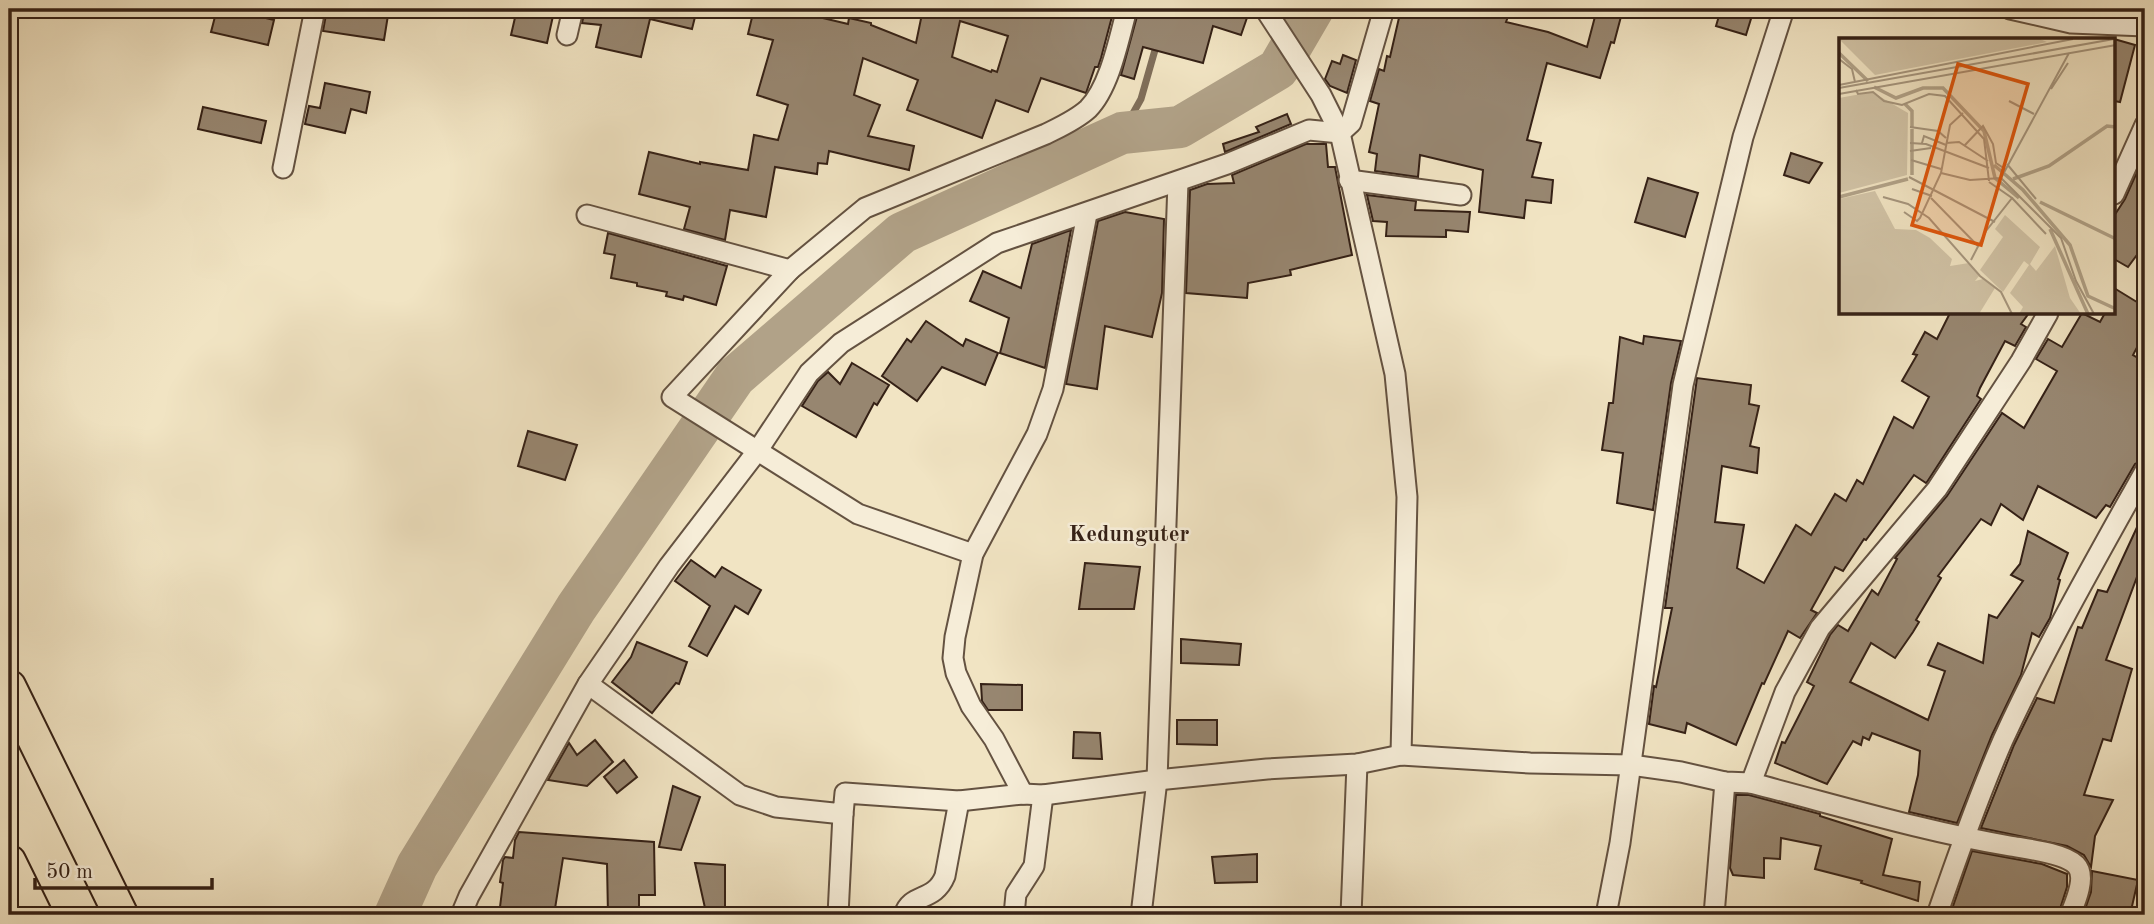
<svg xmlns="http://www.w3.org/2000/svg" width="2154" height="924" font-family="'Old Standard TT',serif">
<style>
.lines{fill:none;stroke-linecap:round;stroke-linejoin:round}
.stream{stroke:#7f6e5a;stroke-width:7}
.river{stroke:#b1a288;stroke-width:42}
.building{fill:#978670;stroke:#352116;stroke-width:2;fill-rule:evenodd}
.street-casing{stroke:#645241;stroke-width:23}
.highway-casing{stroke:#352116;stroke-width:37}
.street{stroke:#f6edd8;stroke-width:19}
.highway{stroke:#f1e4c3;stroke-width:33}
.labels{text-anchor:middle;stroke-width:5;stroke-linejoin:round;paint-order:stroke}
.quarter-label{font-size:23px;font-weight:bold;fill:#352116;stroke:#f6edd8}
.inset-river{fill:none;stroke:#b1a288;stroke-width:3.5}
.inset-road{fill:none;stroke:#a6967e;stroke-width:2}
.view{fill:#df560c;fill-opacity:0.15;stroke:#df560c;stroke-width:3.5}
.inset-edge{fill:none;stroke:#352116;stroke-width:3.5}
</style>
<rect width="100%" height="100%" fill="#f1e4c3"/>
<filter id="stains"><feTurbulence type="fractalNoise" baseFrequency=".00286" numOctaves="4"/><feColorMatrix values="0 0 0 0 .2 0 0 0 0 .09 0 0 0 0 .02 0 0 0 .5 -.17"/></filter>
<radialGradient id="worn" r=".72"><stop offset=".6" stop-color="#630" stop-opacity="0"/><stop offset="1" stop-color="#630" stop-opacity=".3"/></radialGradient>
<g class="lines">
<polyline class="stream" points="1122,133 1141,99 1157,43"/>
<polyline class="river" points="395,915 417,866 576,608 735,377 902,233 1122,133 1180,127 1278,69 1313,9"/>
</g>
<g class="building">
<polygon points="217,9 228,9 274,20 268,45 211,32"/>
<polygon points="327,9 389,9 384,40 323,31"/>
<polygon points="517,9 553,16 547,43 511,35"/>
<polygon points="585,9 697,9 692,29 650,19 641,57 596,47 601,25 582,23"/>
<path d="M754 9H785L848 24 849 18 871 23V25L916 43 923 9H1114L1101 58 1098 67H1095L1086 93 1041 78 1028 112 996 100 982 138 907 110 918 80 863 58 854 95 880 105 868 136 914 146 909 170 829 151 827 164 818 163 817 174 775 167 766 217 730 210 725 240 684 229 690 207 639 194 649 152 700 164V162L748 170 754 135 778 140 788 105 757 95 773 40 748 34ZM960 21 1008 36 997 72 992 70 991 72 952 57Z"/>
<polygon points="1139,9 1250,9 1241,35 1213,26 1203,63 1143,47 1134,79 1121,75"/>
<polygon points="1401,9 1511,9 1506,22 1548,32 1587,47 1597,9 1623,9 1614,43 1611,42 1600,78 1547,63 1527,140 1541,143 1532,177 1553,180 1551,203 1526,200 1524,218 1479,212 1483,170 1420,155 1418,177 1375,171 1377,154 1369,152 1379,104 1370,101 1379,69 1384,71 1387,56 1390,57"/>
<polygon points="1721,9 1754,9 1746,35 1716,26"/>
<polygon points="2114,39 2135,45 2120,102 2114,101"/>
<polygon points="1343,55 1356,60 1347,93 1330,86 1325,79 1332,61 1340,64"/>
<polygon points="325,83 370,92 366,113 351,109 345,133 305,124 309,106 320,108"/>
<polygon points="203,107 266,121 261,143 198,129"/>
<polygon points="1287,114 1291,124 1225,152 1223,144 1259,132 1256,127"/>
<polygon points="1306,144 1326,144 1328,167 1335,167 1352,255 1290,270 1291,275 1248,283 1247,298 1186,293 1190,190 1207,184 1234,183 1232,175"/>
<polygon points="1791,153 1822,163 1809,183 1784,175"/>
<polygon points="2145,154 2145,244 2128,267 2114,259 2114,216 2125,199"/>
<polygon points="1648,178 1698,193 1685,237 1635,222"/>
<polygon points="1367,195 1416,201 1415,210 1470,212 1468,232 1446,230 1446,237 1386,236 1387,222 1373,221"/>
<polygon points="1125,212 1164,219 1162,293 1152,337 1105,326 1097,389 1066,384 1098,221"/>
<polygon points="1071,230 1045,368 1000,353 1009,318 970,301 983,271 1021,288 1032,244"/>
<polygon points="608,233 727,266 716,305 684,296 683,300 666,296 667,292 637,286 637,283 611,278 615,255 604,253"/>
<polygon points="2114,288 2145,307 2145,332 2133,355 2145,362 2145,459 2135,464 2110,507 2106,505 2096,518 2038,486 2023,520 2001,504 1991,525 1981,519 1938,576 1941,578 1916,620 1919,622 1913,632 1895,658 1871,643 1850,682 1928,720 1945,671 1928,665 1938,643 1983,663 1989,615 1997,618 2023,581 2011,575 2020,564 2028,531 2068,553 2058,579 2060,580 2050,618 2039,637 2032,633 2021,675 1992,735 1957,823 1909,812 1918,775 1920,751 1872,733 1869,740 1863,737 1861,745 1853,741 1827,784 1775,763 1782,742 1785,743 1814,686 1807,682 1830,635 1838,625 1848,631 1872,590 1878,595 1897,559 1895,558 1947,496 2002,413 2024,428 2057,371 2036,359 2048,339 2062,347 2082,313 2100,322 2105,313 2114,313"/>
<polygon points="1950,313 2029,313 2021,324 2026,327 2015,346 2005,341 1980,388 1977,396 1981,399 1927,482 1926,483 1914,475 1866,540 1864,539 1843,571 1835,567 1811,610 1817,613 1800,638 1788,631 1764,684 1762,683 1736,745 1687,723 1685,733 1649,724 1654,686 1656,687 1672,608 1665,608 1697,378 1751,385 1749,404 1759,406 1750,446 1759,448 1757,473 1722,466 1715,522 1744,525 1737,568 1764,583 1796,525 1811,535 1835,494 1846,501 1857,480 1863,484 1894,417 1913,428 1929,397 1902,381 1917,355 1913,354 1925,332 1937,339"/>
<polygon points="926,321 963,346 966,339 998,353 985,385 942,367 917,401 882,376 907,339 911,342"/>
<polygon points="1644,336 1681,341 1671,383 1653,510 1617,503 1623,453 1602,450 1609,403 1613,403 1620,337 1643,344"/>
<polygon points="852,363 889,385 877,405 874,403 856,437 802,406 818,381 828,372 840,384"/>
<polygon points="528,431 577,445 565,480 518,466"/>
<polygon points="2145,510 2145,581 2137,577 2106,660 2132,669 2111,741 2103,739 2084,795 2113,800 2095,836 2091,867 2084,855 2067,846 1981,828 2014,745 2037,698 2054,703 2078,627 2082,628 2098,590 2107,592"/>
<polygon points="691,560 715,577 722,567 761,590 748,614 735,606 707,656 689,646 710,606 675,581"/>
<polygon points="1085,563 1140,567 1134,609 1079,609"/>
<polygon points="1181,639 1241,644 1239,665 1181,663"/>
<polygon points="637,642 687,662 679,684 676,683 652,713 612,682 631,657"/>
<polygon points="981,684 1022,685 1022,710 988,710 982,701"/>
<polygon points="1177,720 1217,720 1217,745 1177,744"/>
<polygon points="1074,732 1100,733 1102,759 1073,758"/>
<polygon points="595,740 613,762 587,786 548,780 569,743 577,755"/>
<polygon points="624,760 637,777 617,793 604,777"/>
<polygon points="673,786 700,797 681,850 659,847"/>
<polygon points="1736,795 1749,795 1820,814 1820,816 1892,839 1883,875 1920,882 1918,901 1861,883 1862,881 1815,869 1821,846 1781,838 1780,859 1764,858 1764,878 1733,875 1730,868"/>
<polygon points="519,832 654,842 655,895 639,895 639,915 608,915 607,864 563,858 554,915 499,915 503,883 500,882 503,860 505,857 513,858 515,840"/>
<polygon points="1972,851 2042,864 2067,874 2067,887 2058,915 1950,915"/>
<polygon points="1257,854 1257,882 1215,883 1212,857"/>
<polygon points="695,863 725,865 725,907 705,908"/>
<polygon points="2092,871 2138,880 2130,915 2083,915 2091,892"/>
</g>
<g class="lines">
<defs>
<g id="street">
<polyline points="1265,9 1321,95 1340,133 1395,374 1407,497 1401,755"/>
<polyline points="2010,9 2071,23 2145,26"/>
<polyline points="567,35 573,9"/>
<polyline points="283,168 315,9"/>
<polyline points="1349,180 1461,195"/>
<polyline points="2114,194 2145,125"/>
<polyline points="587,215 790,270"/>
<path d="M973 554 858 514 672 397 790 270 865 208 1046 134C1060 127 1076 120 1088 109 1110 87 1119 38 1127 9"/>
<path d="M588 684 740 795 776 807 843 814 845 793 959 801 1023 794 1043 795 1157 780 1267 769 1357 764 1401 755 1530 763 1631 765 1681 772 1725 782 1751 783C1837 805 1922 831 2010 846 2027 849 2064 853 2076 865 2087 876 2075 903 2070 915"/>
<polyline points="1751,783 1785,692 1820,628 1937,489 2021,361 2048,313"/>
<polyline points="1023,794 994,739 971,706 956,673 953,658 955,637 973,554 1037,434 1053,389 1087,214"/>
<polyline points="461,915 469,896 588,684 669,566 758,450 809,373 841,343 997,243 1227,164 1309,130 1340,133 1351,123 1384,9"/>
<polyline points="838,915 843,814"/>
<path d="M904 915C911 892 934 903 945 876L959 801"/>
<polyline points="1014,915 1016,894 1034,866 1043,795"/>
<polyline points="1141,915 1157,780 1178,182"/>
<polyline points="1351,915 1357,764"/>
<polyline points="1606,915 1620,843 1683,385 1743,137 1784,9"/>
<polyline points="1714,915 1725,782"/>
<path d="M1937 915C1957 857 1978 797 2003 740 2045 648 2096 559 2145 471"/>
</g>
<g id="highway">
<polyline points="9,687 121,915"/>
<polyline points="9,862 35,915"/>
</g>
</defs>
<use href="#street" class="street-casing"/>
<use href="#highway" class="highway-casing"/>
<use href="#street" class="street"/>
<use href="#highway" class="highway"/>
</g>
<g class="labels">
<g class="quarter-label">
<text x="1129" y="541">Kedunguter</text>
</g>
</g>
<g transform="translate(1839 38)">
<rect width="276" height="276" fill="#f1e4c3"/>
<path d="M0 1H201L208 4 36 37ZM33 54 69 75 68 137 0 155V60ZM36 153 56 191 77 192 91 200 113 221 111 228 130 225 140 238 136 243 144 241 156 250 140 276H0V161ZM166 177 201 209 191 226 197 233 216 208 231 260 242 276H180L184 269 171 255 190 227 185 223 164 254 141 232 164 199 156 191Z" fill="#d1c3a6"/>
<path class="inset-river" d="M0 15 29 43M35 49 57 60 84 50H104L145 93 156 140 180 160M66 66 73 73V89M155 127 184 152 231 207 249 258 277 271M73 137V91M174 141 210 128 268 88 277 89M0 159 69 141M201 164 277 201M211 191 249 276"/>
<path class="inset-road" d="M0 21 13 31 16 44M0 47 234 1M0 50 275 1M212 51 229 25M17 52 19 56 34 54 45 63 63 67 90 56 106 58 145 101 150 143M0 56 277 7M170 63 195 76M71 89 99 93 107 100M71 105 87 106 150 130M83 105 85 98 107 107M107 105 120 104 149 123M126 107 144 88 154 106 157 125 166 131M71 113 92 110M72 122 102 131M168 126 197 161M102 135 131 142 162 140 230 15M70 139 156 184M162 140 222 200 237 243 255 276M73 151 93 158M44 159 69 166 90 180 141 238 162 254 173 276M92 160 139 208M173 160 207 196M65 174 78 183 81 180 102 135 111 87 124 75M132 222 147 193 173 160 150 144"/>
<path class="view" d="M119 26 189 46 142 207 73 187Z"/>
<rect width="276" height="276" class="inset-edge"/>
</g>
<rect width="2154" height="924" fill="none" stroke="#f1e4c3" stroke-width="35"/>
<rect x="10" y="10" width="2133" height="903" fill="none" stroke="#352116" stroke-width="3.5"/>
<rect x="18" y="18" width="2119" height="889" fill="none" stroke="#352116" stroke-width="2"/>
<path d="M35 878v10h177v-10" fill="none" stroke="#352116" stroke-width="3.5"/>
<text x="46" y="878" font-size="21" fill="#352116" stroke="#f6edd8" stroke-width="5" paint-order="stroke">50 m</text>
<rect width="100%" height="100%" filter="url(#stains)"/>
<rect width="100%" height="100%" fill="url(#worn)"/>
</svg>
